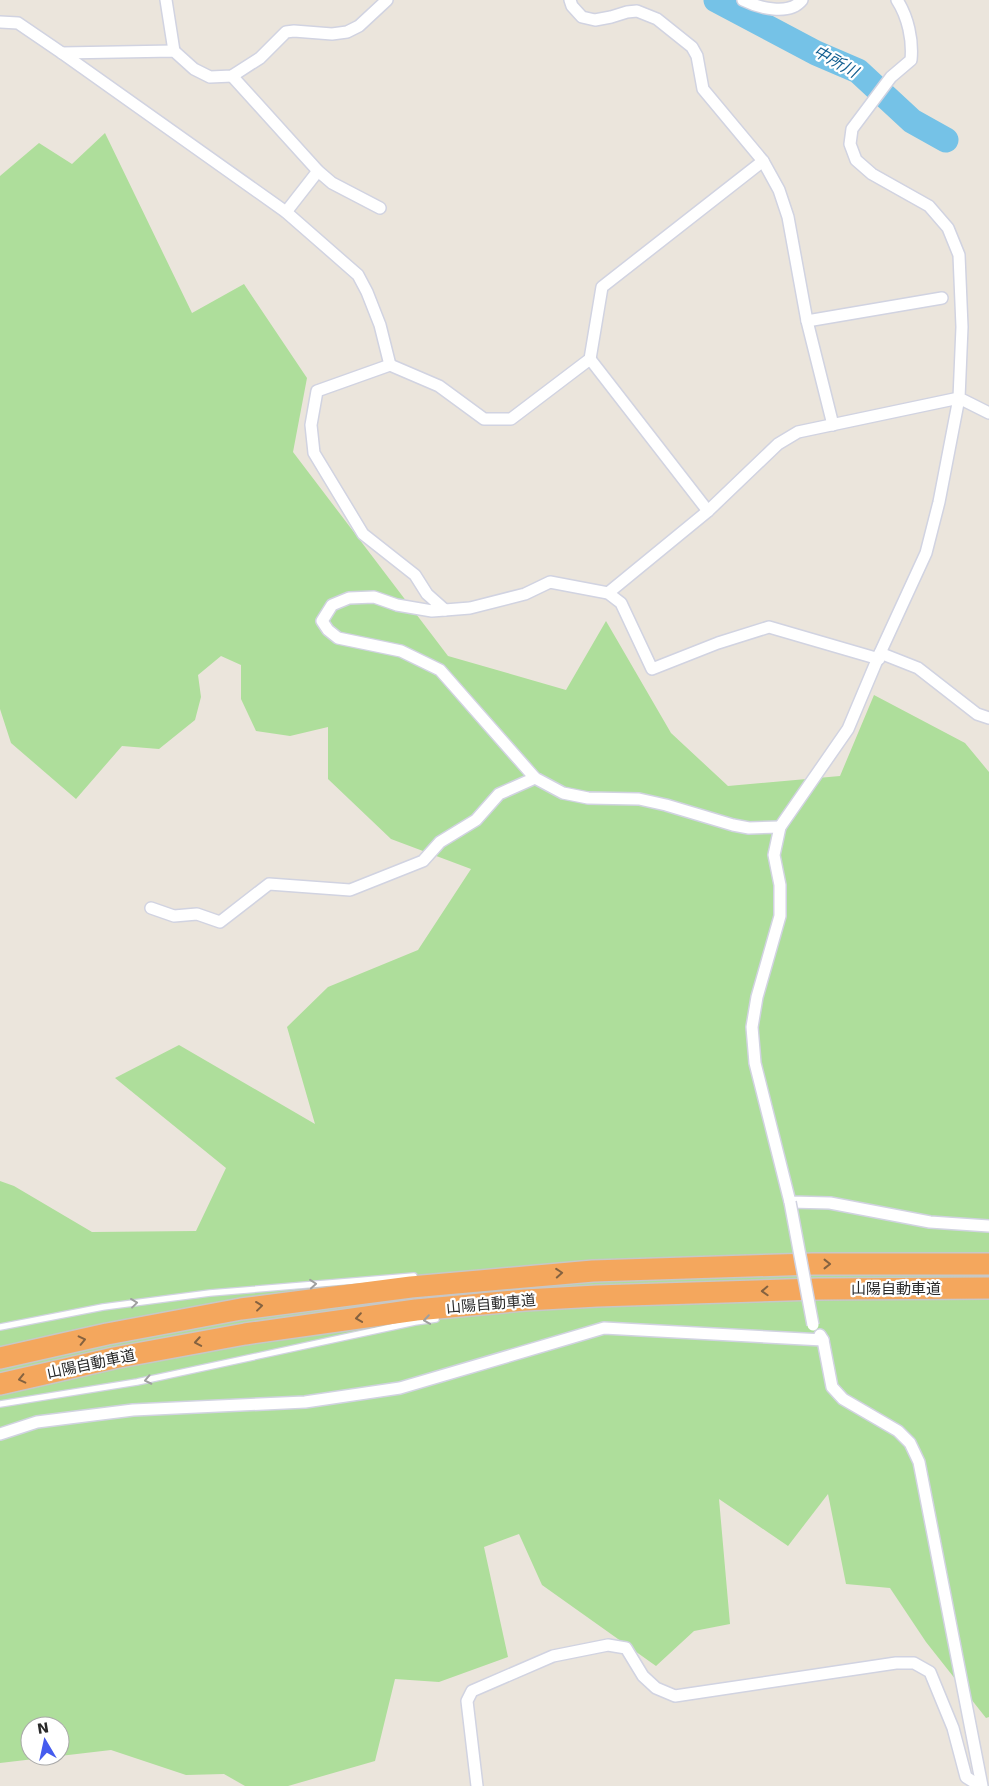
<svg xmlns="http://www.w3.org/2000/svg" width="989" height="1786" font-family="'DejaVu Sans','Noto Sans JP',sans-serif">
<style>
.green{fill:#aede9b;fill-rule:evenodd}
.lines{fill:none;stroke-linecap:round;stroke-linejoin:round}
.river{stroke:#75c2e7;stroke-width:25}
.lane-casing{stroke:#d1d3e1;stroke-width:8}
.street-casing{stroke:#d1d3e1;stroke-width:14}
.highway-casing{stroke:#c7c7c7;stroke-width:24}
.lane{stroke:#fff;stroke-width:5.5}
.street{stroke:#fff;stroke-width:11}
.highway{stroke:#f4a75d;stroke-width:21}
.street-bridge-casing{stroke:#d1d3e1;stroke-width:14;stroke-linecap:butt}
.street-bridge{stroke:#fff;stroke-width:11}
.oneway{stroke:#846240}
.oneway2{stroke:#9f9f9f}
.labels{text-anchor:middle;stroke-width:4.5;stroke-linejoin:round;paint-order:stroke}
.street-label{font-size:15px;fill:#292929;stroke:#fff}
.water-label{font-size:16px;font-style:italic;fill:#156091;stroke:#fff}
</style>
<rect width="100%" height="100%" fill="#ebe5dc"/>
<path class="green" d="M105 133 192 313 244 284 307 378 293 452 448 656 566 690 606 621 671 733 728 786 840 776 874 695 965 743 989 772V1717L986 1718 926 1642 890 1588 846 1584 828 1494 788 1546 719 1499 730 1624 694 1631 656 1666 542 1585 519 1534 484 1547 508 1657 439 1682 395 1679 375 1761 288 1786H245L224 1774 186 1775 111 1750 0 1763V1181L14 1186 92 1232 196 1231 226 1168 115 1078 179 1045 315 1124 287 1027 328 987 418 950 471 869 391 839 328 779V727L290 736 256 731 241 699V665L221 656 198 675 201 697 195 720 159 749 122 746 76 799 11 743 0 709V176L39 143 72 164ZM30 1726H60V1756H30Z"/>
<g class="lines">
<polyline class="river" points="716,0 816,53 858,71 912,121 946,140"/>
<defs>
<g id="lane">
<polyline points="0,1327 103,1307 210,1293 414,1276"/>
<polyline points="0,1404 137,1382 415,1322 436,1319"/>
</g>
<g id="street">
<polyline points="166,0 174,51"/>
<polyline points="570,0 572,6 582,17 595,20 611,17 627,12 637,11 657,19 692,47 697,56 703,89 763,161 779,190 788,217 807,321 833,425"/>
<path d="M743 0C759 8 789 16 802 0"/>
<path d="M897 0C908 17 913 40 911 60L891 77 852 129 850 144 856 160 872 174 929 206 948 228 959 255 962 327 959 398 989 413"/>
<polyline points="0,22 18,23 62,53 286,212 358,275 367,292 380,325 390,365"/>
<polyline points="62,53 174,51 194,69 210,77 232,76 260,58 286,32 294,31 332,34 347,32 359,26 387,0"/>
<polyline points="232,76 318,171 332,183 380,208"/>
<polyline points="763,161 602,287 590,359 511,419 484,419 439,386 390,365 317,391 311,425 314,453 363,534 415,575 427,594 445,610 432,611 397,605 374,597 349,598 332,605 322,621 328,630 338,638 401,651 440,670 535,778 563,793 588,798 639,799 666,805 733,825 749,828 780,827"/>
<polyline points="286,212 318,171"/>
<polyline points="807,321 942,298"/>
<polyline points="590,359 708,511"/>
<polyline points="608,593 708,511 778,444 798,432 959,398 939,502 926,553 880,653 848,729 780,827 774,855 780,885 780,916 757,997 752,1027 755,1063 790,1202 830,1203 930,1222 989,1226"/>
<polyline points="445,610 470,608 525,594 550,582 608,593 621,603 652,669 718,643 769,627 879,659"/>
<polyline points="880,653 918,668 977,714 989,718"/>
<polyline points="151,908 174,916 197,914 220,922 269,884 350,890 423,861 440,842 476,820 499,794 535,778"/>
<polyline points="820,1335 823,1340 832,1387 843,1399 898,1431 910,1443 919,1462 982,1786"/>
<polyline points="0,1434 37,1422 133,1410 305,1402 400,1388 604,1328 823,1340"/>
<polyline points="477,1786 467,1701 472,1691 553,1656 608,1645 626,1648 643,1676 656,1688 675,1696 896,1663 914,1663 930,1672 953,1728 966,1777 980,1786"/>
</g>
<g id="highway">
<polyline points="0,1358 107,1334 241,1309 411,1287 593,1271 813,1264 989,1264"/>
<polyline points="0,1384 114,1358 245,1334 416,1310 525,1300 597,1296 818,1289 989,1288"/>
</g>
</defs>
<use href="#lane" class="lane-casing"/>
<use href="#street" class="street-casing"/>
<use href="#highway" class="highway-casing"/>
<use href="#lane" class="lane"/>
<use href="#street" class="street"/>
<use href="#highway" class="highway"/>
<defs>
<polyline id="street-bridge" points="790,1202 813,1325"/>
</defs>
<use href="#street-bridge" class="street-bridge-casing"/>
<use href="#street-bridge" class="street-bridge"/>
</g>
<defs><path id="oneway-chevron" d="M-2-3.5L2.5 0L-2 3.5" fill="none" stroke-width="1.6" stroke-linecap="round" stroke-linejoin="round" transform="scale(1.25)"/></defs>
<g class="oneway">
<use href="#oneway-chevron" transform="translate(827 1264)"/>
<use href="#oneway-chevron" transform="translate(559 1273) rotate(-4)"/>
<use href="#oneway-chevron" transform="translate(765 1291) rotate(178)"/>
<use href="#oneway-chevron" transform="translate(259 1306) rotate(-7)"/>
<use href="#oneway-chevron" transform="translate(359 1318) rotate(172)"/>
<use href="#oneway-chevron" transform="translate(82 1340) rotate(-13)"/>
<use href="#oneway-chevron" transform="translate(198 1342) rotate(170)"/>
<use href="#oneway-chevron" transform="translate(22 1379) rotate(167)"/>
</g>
<g class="oneway2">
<use href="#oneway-chevron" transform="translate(313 1284) rotate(-5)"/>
<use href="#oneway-chevron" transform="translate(134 1303) rotate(-7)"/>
<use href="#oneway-chevron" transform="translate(427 1320) rotate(172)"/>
<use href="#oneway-chevron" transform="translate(148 1380) rotate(168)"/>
</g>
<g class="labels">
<g class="street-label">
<text x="896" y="1294">山陽自動車道</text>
<text transform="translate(491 1304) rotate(-5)" y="5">山陽自動車道</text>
<text transform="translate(91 1364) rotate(-12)" y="5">山陽自動車道</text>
</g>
<g class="water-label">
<text transform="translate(836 61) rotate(29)" y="6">中所川</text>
</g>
</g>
<g transform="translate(45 1741) rotate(351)"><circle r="24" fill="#ffffff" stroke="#a9a9a9"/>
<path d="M0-4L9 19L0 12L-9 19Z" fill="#455bee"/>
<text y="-8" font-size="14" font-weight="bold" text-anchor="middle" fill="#292929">N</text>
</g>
</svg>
